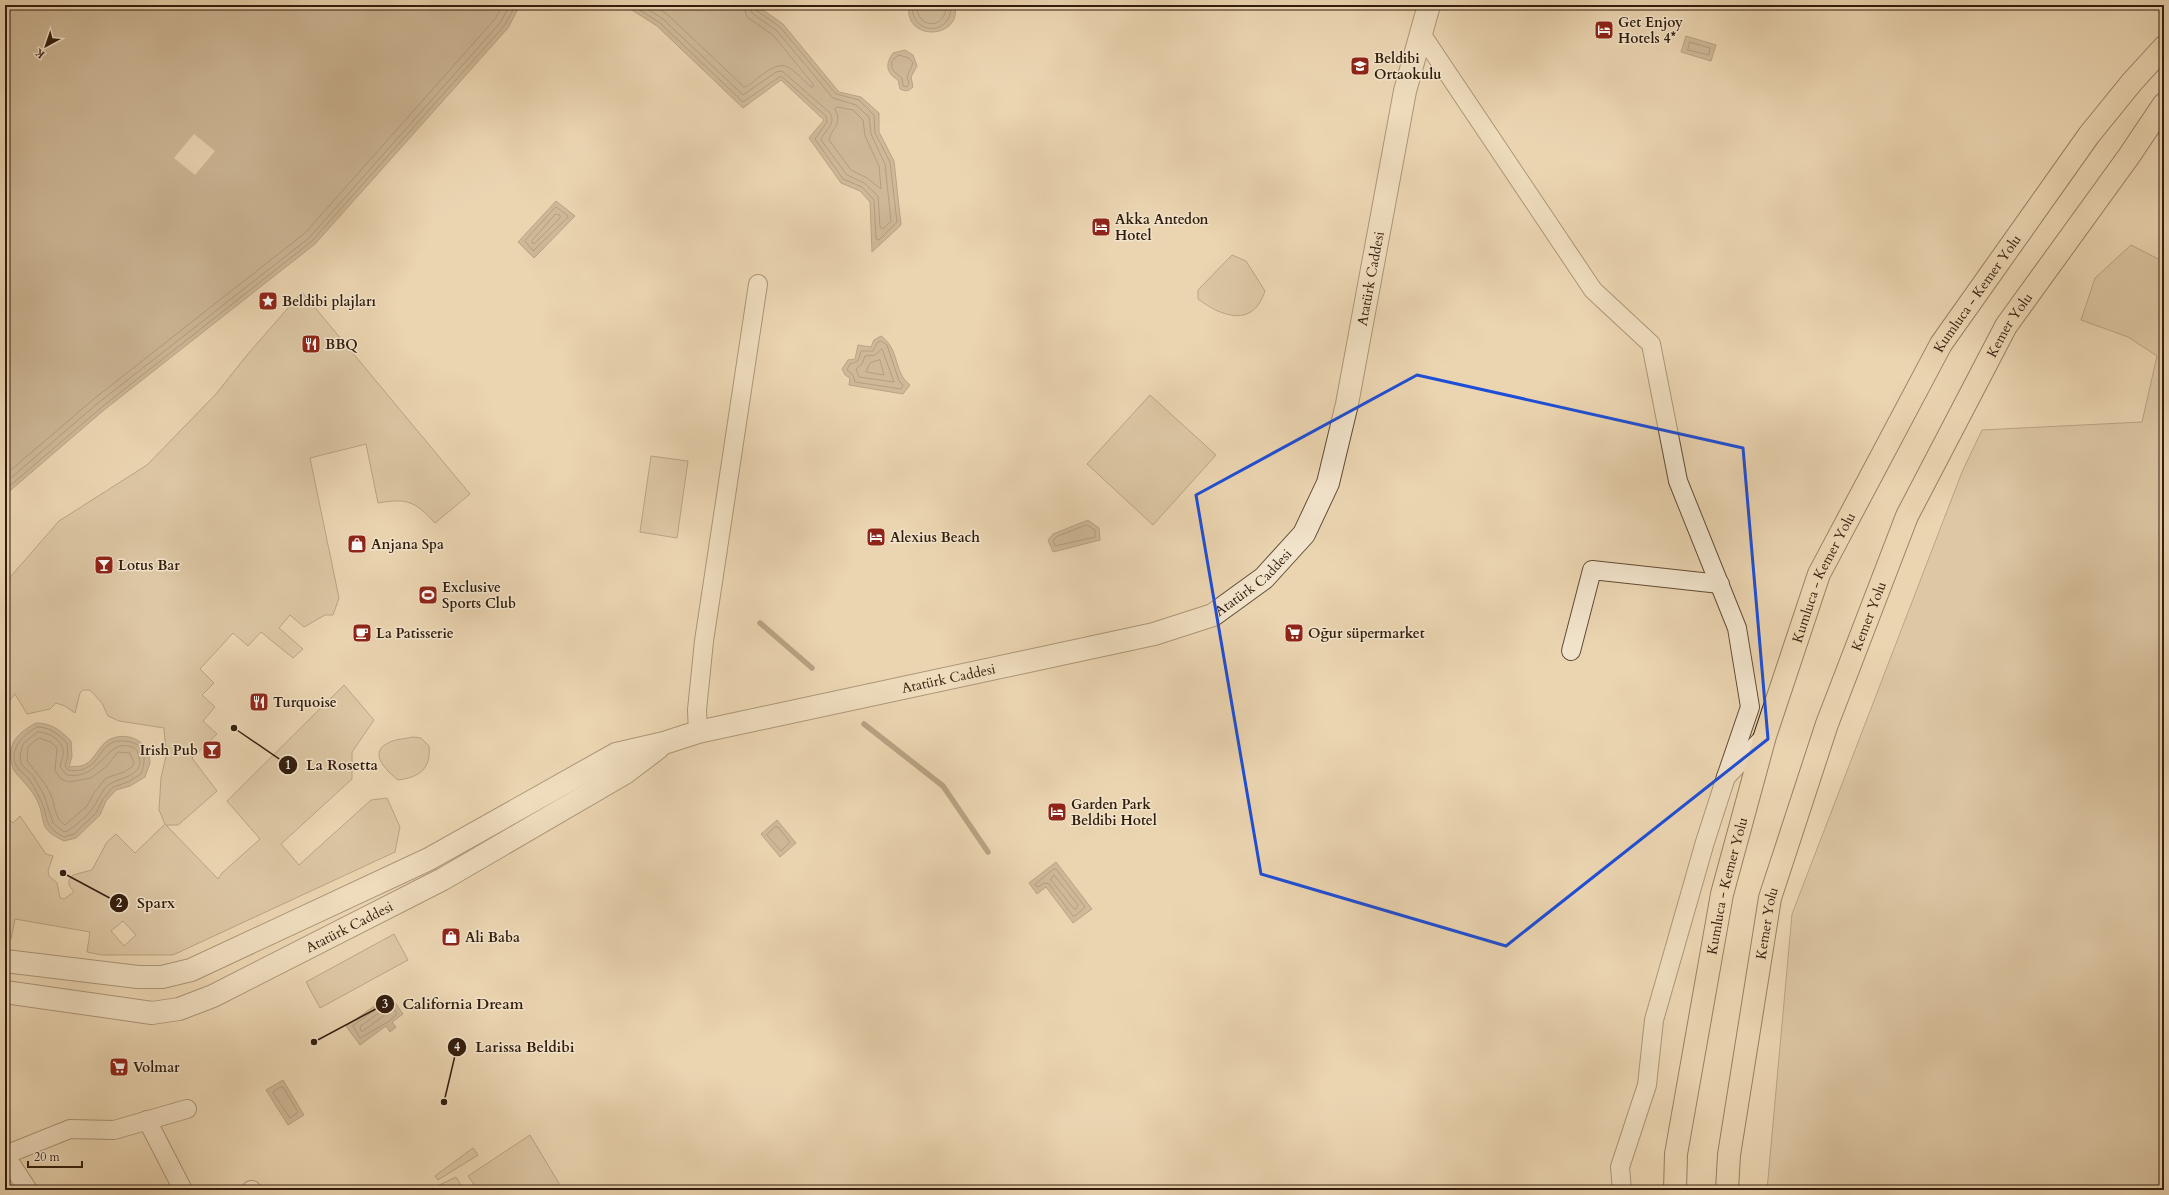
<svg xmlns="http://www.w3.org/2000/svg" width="2169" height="1195" font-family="Cardo,serif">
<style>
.green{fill:#ccb695;stroke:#7f6a50;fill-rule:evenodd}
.water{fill:#ac9679;stroke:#7b664d}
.pier{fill:#ebd5b1}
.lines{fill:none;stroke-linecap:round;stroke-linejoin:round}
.shore{stroke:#6f5a42;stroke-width:1}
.stream{stroke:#7b664d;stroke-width:5.5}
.minor-casing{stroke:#604b35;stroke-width:20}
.tertiary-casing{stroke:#604b35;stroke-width:24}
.trunk-casing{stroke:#321d0c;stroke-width:24}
.minor{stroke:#f2e4cc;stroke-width:18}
.tertiary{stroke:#f2e4cc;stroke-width:22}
.trunk{stroke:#ebd5b1;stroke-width:22}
.marked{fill:none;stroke:#1d4ed8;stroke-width:3;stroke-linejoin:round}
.labels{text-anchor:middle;stroke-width:3;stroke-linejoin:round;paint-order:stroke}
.poi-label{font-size:14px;font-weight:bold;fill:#321d0c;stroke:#f2e4cc;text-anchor:start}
.street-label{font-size:14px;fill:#321d0c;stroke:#f2e4cc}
.leader{fill:none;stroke:#321d0c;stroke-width:1.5}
.callout-dot{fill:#321d0c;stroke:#f2e4cc;stroke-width:1.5}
.mark-label{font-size:12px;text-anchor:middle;font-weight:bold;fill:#fff}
.callout-label{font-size:15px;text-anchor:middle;font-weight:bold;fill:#321d0c;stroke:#f2e4cc;stroke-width:3;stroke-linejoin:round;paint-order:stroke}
</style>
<rect width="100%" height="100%" fill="#ebd5b1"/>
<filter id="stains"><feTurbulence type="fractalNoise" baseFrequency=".005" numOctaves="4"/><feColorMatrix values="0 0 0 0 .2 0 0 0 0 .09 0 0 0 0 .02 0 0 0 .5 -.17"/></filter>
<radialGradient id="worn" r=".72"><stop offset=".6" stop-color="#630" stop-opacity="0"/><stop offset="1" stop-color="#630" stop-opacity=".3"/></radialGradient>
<g class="green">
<polygon points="2131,245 2164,262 2164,1190 1767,1190 1792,914 1962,472 1982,430 2142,422 2157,356 2128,337 2081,320 2095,278"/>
<path d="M1232 255 1246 261 1265 291C1253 328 1222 317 1198 299V290Z"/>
<path d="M302 292 470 494 435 523C415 501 407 498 378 503L366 444 310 458 339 598 333 615H325L304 627 290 615 279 628 303 649 293 658 261 632 248 646 233 633 200 669 214 683 202 695 215 707 203 721 217 734 192 758 217 791 178 825H166L218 879 222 873 260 839 227 801 344 685 374 720 352 752V779L281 844 299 865 371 800 387 798 400 827 395 852 173 955H102L87 952 90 932 15 919 11 939 5 938V815L13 823 20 816 46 854 53 856 48 871 49 876 57 883 60 898 64 899 74 892 69 885V880L73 875 92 870 107 842 116 834 135 853 165 824 159 810 161 778 166 756 164 728 119 721 108 716 102 703 90 690H83L80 693 75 713 65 706 56 703 50 709 27 714 15 694 5 706V583L59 521 147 465 216 394 247 355ZM123 921 136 935 124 946 111 931Z"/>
<polygon points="1150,395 1216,455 1153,525 1087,464"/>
<polygon points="651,456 688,461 677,538 640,532"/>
<path d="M413 737 421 738 429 746C431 769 420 777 398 780 388 772 367 753 388 743 395 739 405 739 413 737Z"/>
<polygon points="394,934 408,960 320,1008 306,982"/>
<polygon points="530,1135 563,1190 478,1190 468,1176"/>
<polygon points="473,1148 478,1155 438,1180 435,1176"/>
<polygon points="456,1177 464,1190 440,1190 437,1186"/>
</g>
<g class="water">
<polygon points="5,5 520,5 508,28 315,244 104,410 5,495"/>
<polygon points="624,5 756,5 783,24 839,92 861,97 879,113 879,132 894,161 901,225 872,252 870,202 860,191 841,183 809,138 824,120 781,80 743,108 657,26"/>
<path d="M909 5H955C962 40 903 42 909 5Z"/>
<polygon points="1686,36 1716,45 1711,61 1681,52"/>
<path d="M905 50 913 55 917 66 911 77 913 87C909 91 906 92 900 89L898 80C886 73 885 64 893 53Z"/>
<polygon points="556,201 575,216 534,258 518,242"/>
<path d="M881 336C900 349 893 372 910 385L903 394 849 385 850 378 845 375 842 369 848 360 855 359 858 345 871 347 874 340Z"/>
<polygon points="1088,520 1099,528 1100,540 1053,552 1048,540 1053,534"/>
<path d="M36 723C52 723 61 731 71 741L72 756 69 767C73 766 80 767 84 765 97 759 99 742 113 738 131 732 150 743 150 763 149 767 146 773 145 777L130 786 116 790 106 801 100 815 76 838 64 841C35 827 48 822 36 798 29 786 20 779 13 769 12 767 12 763 11 760 8 741 21 731 36 723Z"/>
<polygon points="777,820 796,843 780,857 761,834"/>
<polygon points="1056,862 1092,909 1073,923 1046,887 1037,894 1029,883"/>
<polygon points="390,995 403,1014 392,1022 396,1027 390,1032 386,1026 360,1045 346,1026"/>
<polygon points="283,1080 304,1115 288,1125 266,1090"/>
</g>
<polygon class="pier" points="194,134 215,151 195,175 174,158"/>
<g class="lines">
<g class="shore">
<polyline points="632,5 660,23 743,102 781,76 826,116 827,122 815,139 843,179 862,187 874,200 876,239 879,240 897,222 890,162 875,133 874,115 859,100 836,94 780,27 756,10 754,5"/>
<path d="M641 5 663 19 743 95 776 72 782 71 829 112C838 124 824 130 821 140L847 175 864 183 878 196 880 227 883 229 891 221 885 164 871 134 869 117 856 105 833 98 777 31 752 13 749 5"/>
<path d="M652 5 667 14 744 87C749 86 754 81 759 77 786 56 789 67 811 87H813V84L773 35 747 17 743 5"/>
<path d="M912 5C911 37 953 36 951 5"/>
<path d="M917 5C916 30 947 30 946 5"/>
<polygon points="1690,42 1710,48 1709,55 1688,50"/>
<path d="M899 55 909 58 913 63 907 77 909 83 907 87 903 86 902 78C895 72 890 71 892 61Z"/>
<path d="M837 107 853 110 863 120 865 136 879 166 881 189 867 178 851 170 829 140C832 127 843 124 835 109Z"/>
<polygon points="556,207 567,215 568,217 533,251 525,241"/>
<polygon points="556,214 560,215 560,218 535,243 533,244 532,241"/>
<polygon points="881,341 887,345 899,381 903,385 901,389 855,382 853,375 847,370 850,364 858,361 861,351 873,351 877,343"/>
<polygon points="882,349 894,382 859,377 856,369 862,364 865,356 875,355"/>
<polygon points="880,360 884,375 866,372 870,363"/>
<polyline points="5,475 95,398 305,233 495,19 503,5"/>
<polyline points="5,483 98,403 309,238 500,23 510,5"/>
<polyline points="5,490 102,407 312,241 504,26 516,5"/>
<polygon points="1087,525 1095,530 1095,537 1055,546 1053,541 1056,537"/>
<path d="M37 727C50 727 58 734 67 743L68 756 65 766 68 770C73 771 82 771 86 768 97 763 99 753 107 746 111 742 116 741 121 741 144 741 148 754 141 774L128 782 113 787 103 799 96 813 74 834 64 837C41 826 50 816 39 797 36 790 32 783 28 778 25 774 19 771 17 767 7 750 24 734 37 727Z"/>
<path d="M38 732C50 732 65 742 63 755 63 759 60 763 60 767L67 775C102 781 105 737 132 747 137 748 137 752 139 756 145 779 116 776 105 788 100 795 97 802 92 809 88 815 71 831 64 832L53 823 44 795 33 776 21 764 20 756 23 744Z"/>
<path d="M39 738 51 742 57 748 55 771 61 779 69 782 91 778 106 767 118 752 130 753 134 763 132 767 124 772 106 778 94 793 87 806 65 825C55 820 55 805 51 795 45 782 35 771 27 761L28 747Z"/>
<polygon points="775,827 778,827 790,842 781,851 767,835"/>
<polygon points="1054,869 1056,869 1085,907 1075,916 1073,916 1049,884 1044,883 1038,887 1035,885"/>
<polygon points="1054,875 1078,905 1076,909 1074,909 1051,880"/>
<polygon points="388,1001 397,1014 388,1022 360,1038 353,1026"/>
<polygon points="386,1008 390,1011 363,1031 361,1031 360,1027"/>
<polygon points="280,1087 283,1087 298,1112 290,1118 273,1093"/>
</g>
<g class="stream">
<polyline points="760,623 812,668"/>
<polyline points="864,724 943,786 988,852"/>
</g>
<defs>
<g id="minor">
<polyline points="1422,35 1593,290 1651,344 1678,481 1737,628 1750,707 1726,777"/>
<polyline points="1571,651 1592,570 1720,584"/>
<polyline points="698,732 697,710 704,641 758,284"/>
<polyline points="147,1120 183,1190"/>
<polyline points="5,1155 70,1129 114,1130 187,1109"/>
<polyline points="5,1155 28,1190"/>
<polyline points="251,1190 252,1190"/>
<polyline points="1622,1190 1620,1167 1647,1085 1654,1020 1705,842 1726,777 1765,736"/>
</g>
<g id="tertiary">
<path id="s1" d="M5 961 138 977H162L191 970 429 859 616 754 664 743 698 732 1154 634 1213 615 1264 578 1304 534 1328 483 1347 404 1405 91 1429 5"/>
<path id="s2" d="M5 992 152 1013 179 1009 213 996 443 879 625 773 658 748"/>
</g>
<g id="trunk">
<path id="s3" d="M1675 1190 1676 1154 1722 894 1765 736 1819 574 1941 344 2089 135 2132 82 2164 47"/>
<path id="s4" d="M1727 1190 1729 1155 1770 898 1827 724 1907 516 2006 326 2129 156 2164 104"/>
</g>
</defs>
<use href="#minor" class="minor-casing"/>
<use href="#tertiary" class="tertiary-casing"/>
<use href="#trunk" class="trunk-casing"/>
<use href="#minor" class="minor"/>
<use href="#tertiary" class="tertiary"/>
<use href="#trunk" class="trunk"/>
</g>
<path d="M0 0H2169V1195H0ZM1417 375 1743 448 1768 739 1506 946 1261 874 1196 495Z" fill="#ebd5b1" fill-opacity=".55" fill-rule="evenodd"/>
<path class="marked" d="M1417 375 1743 448 1768 739 1506 946 1261 874 1196 495Z"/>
<defs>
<symbol id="hotel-square" viewBox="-11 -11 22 22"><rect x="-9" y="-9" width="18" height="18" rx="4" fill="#8f2418" stroke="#f2e4cc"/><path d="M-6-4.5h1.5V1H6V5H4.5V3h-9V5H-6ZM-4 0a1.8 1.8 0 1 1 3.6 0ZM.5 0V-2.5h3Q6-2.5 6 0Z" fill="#fff"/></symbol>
<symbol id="school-square" viewBox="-11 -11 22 22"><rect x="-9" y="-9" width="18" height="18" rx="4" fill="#8f2418" stroke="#f2e4cc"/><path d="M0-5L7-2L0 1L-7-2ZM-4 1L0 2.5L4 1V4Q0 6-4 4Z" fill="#fff"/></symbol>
<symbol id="sight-square" viewBox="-11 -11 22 22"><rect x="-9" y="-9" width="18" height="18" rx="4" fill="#8f2418" stroke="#f2e4cc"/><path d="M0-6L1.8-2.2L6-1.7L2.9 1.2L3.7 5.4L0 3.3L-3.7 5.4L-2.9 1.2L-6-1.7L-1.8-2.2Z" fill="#fff"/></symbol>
<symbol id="restaurant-square" viewBox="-11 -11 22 22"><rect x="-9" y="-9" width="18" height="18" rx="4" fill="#8f2418" stroke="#f2e4cc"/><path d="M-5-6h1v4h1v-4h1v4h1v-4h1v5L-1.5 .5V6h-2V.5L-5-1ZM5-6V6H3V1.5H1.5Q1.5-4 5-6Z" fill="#fff"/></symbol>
<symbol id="shop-square" viewBox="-11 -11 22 22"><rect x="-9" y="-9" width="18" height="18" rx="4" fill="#8f2418" stroke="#f2e4cc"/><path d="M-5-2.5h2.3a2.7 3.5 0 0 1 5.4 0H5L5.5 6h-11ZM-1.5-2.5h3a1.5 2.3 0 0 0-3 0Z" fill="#fff"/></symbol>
<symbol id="bar-square" viewBox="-11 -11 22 22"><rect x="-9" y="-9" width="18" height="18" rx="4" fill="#8f2418" stroke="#f2e4cc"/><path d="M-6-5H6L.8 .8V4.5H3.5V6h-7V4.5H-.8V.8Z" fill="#fff"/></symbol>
<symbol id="stadium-square" viewBox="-11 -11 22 22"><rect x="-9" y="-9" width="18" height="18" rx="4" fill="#8f2418" stroke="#f2e4cc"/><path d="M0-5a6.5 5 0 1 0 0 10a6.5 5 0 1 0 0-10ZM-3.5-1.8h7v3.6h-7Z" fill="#fff"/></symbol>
<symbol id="cafe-square" viewBox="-11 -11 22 22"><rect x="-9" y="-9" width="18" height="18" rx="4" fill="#8f2418" stroke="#f2e4cc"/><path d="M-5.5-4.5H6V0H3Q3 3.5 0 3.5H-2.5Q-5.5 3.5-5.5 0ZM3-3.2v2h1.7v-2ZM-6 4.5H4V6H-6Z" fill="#fff"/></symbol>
<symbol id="supermarket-square" viewBox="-11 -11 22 22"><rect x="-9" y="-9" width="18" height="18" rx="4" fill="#8f2418" stroke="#f2e4cc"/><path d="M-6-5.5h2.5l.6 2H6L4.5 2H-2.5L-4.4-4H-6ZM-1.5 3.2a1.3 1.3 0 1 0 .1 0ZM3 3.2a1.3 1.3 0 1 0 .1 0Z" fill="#fff"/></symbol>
</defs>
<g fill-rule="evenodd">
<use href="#hotel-square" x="1593" y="19" width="22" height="22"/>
<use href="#school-square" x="1349" y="55" width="22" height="22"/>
<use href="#hotel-square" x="1090" y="216" width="22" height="22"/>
<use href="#sight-square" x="257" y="290" width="22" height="22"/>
<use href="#restaurant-square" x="300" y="333" width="22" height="22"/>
<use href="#hotel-square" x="865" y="526" width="22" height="22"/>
<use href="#shop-square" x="346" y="533" width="22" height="22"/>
<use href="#bar-square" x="93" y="554" width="22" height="22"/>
<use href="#stadium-square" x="417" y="584" width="22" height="22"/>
<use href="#cafe-square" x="351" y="622" width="22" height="22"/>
<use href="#supermarket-square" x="1283" y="622" width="22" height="22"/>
<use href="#restaurant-square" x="248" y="691" width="22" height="22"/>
<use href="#bar-square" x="201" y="739" width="22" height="22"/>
<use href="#hotel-square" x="1046" y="801" width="22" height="22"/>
<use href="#shop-square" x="440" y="926" width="22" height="22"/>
<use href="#supermarket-square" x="108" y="1056" width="22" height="22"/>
</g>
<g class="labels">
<g class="poi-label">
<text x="1618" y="27">Get Enjoy<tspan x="1618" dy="16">Hotels 4*</tspan></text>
<text x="1374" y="63">Beldibi<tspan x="1374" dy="16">Ortaokulu</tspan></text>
<text x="1115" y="224">Akka Antedon<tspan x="1115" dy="16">Hotel</tspan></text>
<text x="282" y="306">Beldibi plajları</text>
<text x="325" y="349">BBQ</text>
<text x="890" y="542">Alexius Beach</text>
<text x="371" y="549">Anjana Spa</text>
<text x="118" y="570">Lotus Bar</text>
<text x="442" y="592">Exclusive<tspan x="442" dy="16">Sports Club</tspan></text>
<text x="376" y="638">La Patisserie</text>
<text x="1308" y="638">Oğur süpermarket</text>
<text x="273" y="707">Turquoise</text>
<text x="198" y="755" text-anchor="end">Irish Pub</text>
<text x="1071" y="809">Garden Park<tspan x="1071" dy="16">Beldibi Hotel</tspan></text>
<text x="465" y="942">Ali Baba</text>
<text x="133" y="1072">Volmar</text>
</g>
<g class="street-label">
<text dy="5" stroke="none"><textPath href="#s1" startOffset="1666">Atatürk Caddesi</textPath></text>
<text dy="5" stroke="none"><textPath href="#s3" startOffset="957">Kumluca - Kemer Yolu</textPath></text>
<text dy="5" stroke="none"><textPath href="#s4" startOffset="918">Kemer Yolu</textPath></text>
<text dy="5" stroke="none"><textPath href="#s3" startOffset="633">Kumluca - Kemer Yolu</textPath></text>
<text dy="5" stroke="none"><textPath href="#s1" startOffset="1330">Atatürk Caddesi</textPath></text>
<text dy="5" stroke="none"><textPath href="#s4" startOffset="594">Kemer Yolu</textPath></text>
<text dy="5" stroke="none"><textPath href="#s1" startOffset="1006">Atatürk Caddesi</textPath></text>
<text dy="5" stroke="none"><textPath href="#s3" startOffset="309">Kumluca - Kemer Yolu</textPath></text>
<text dy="5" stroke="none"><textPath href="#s4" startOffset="270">Kemer Yolu</textPath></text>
<text dy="5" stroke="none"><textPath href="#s2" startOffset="365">Atatürk Caddesi</textPath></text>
</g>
</g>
<path class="leader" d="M234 728L288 765M63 873L119 903M314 1042L385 1004M444 1102L457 1047"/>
<g class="callout-dot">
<circle cx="234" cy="728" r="4"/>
<circle cx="63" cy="873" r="4"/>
<circle cx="314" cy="1042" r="4"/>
<circle cx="444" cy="1102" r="4"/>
<circle cx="288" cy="765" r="10"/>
<circle cx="119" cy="903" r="10"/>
<circle cx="385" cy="1004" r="10"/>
<circle cx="457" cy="1047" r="10"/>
</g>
<g class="mark-label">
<text x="288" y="769">1</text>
<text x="119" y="907">2</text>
<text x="385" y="1008">3</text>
<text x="457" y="1051">4</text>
</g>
<g class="callout-label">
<text x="342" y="770">La Rosetta</text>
<text x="156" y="908">Sparx</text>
<text x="463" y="1009">California Dream</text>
<text x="525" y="1052">Larissa Beldibi</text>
</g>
<rect width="2169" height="1195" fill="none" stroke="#ebd5b1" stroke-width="20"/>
<rect x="6" y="6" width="2157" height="1183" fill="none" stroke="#321d0c" stroke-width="2"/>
<rect x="10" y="10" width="2149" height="1175" fill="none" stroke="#321d0c"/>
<g transform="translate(46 46) rotate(220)" stroke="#f2e4cc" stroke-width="3" paint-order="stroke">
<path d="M0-3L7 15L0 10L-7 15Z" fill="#321d0c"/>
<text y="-6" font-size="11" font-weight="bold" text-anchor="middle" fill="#321d0c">K</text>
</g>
<path d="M28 1161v6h54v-6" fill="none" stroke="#321d0c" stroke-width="2"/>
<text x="34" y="1161" font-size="12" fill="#321d0c" stroke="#f2e4cc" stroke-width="3" paint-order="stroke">20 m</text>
<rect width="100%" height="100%" filter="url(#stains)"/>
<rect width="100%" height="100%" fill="url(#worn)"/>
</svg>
